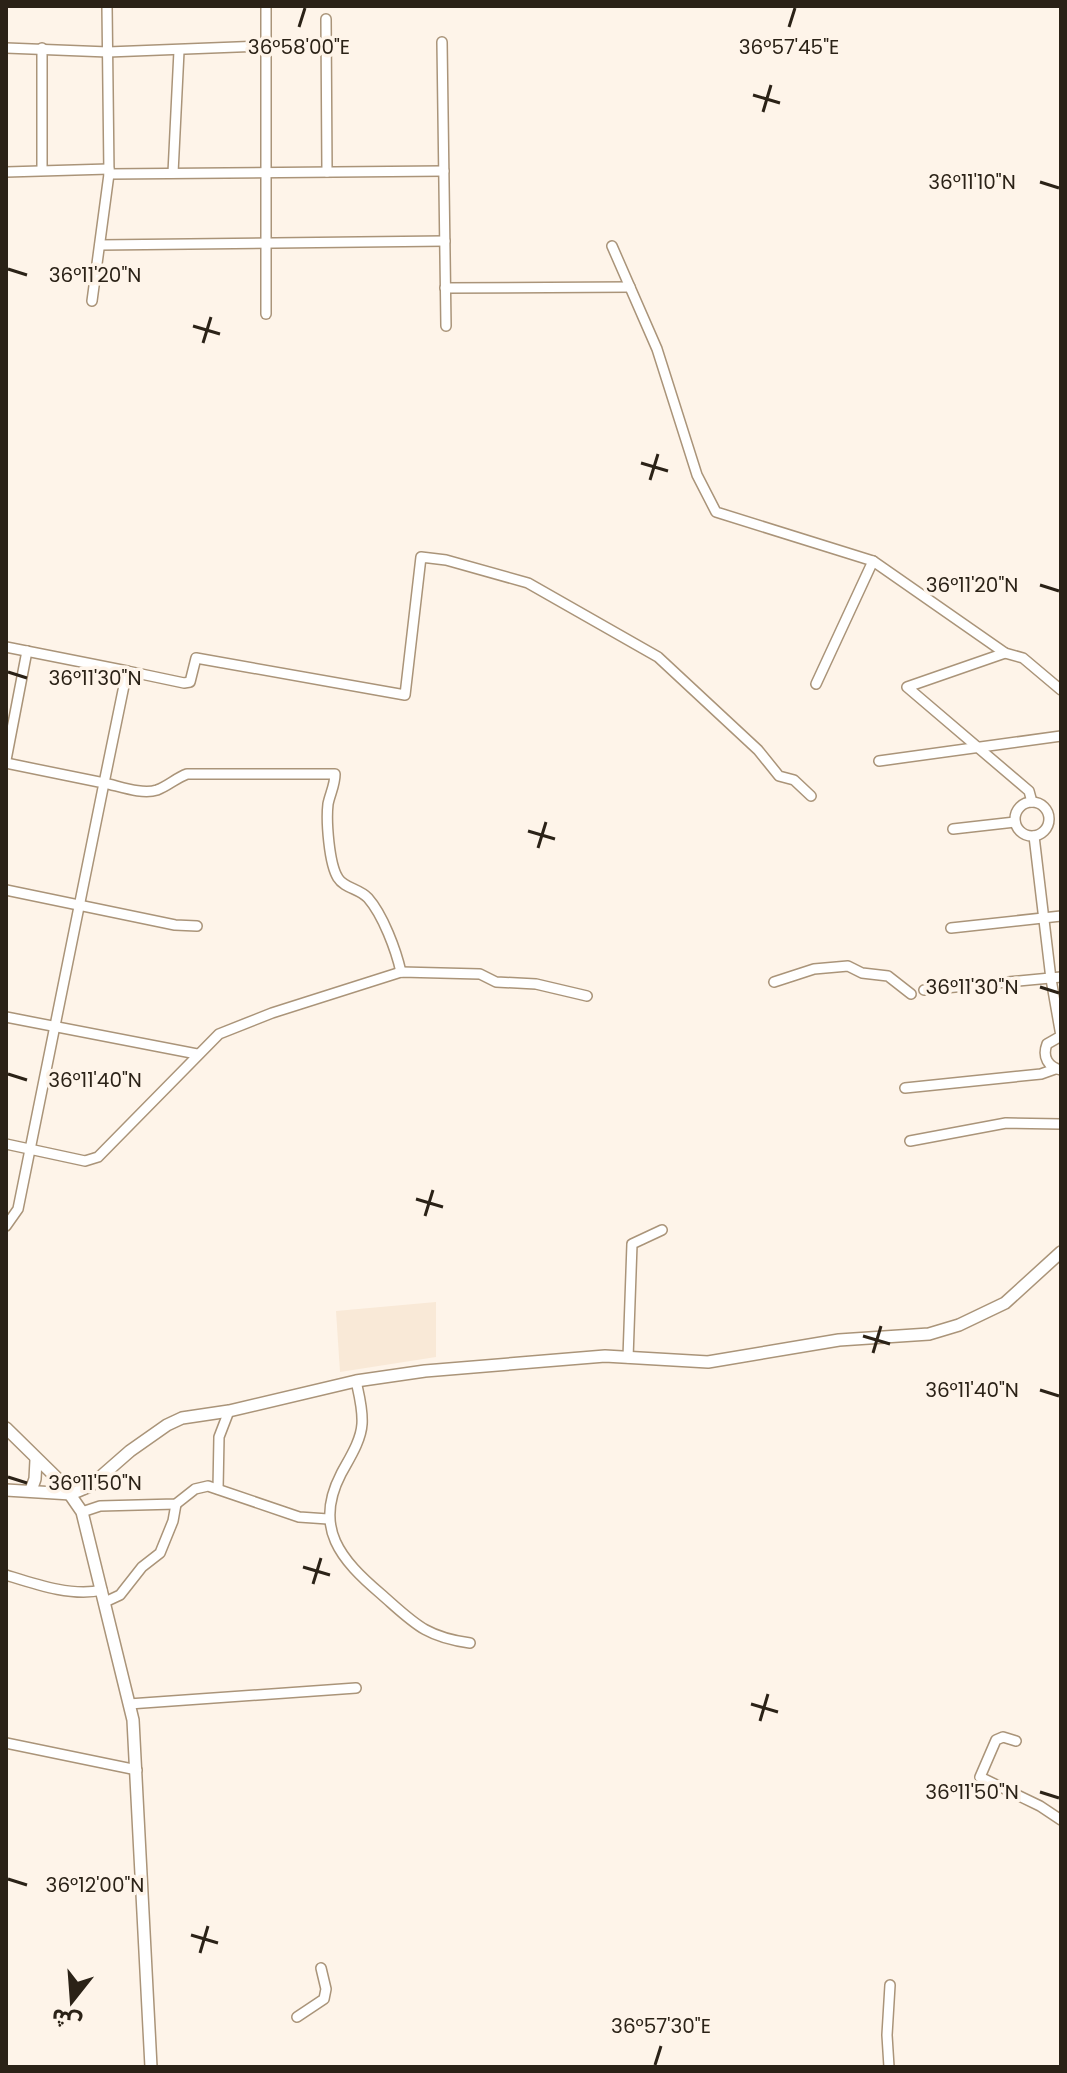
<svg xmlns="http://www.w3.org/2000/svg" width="1067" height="2073" font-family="Poppins,'Noto Sans Arabic',sans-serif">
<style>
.education{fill:#f9e9d7}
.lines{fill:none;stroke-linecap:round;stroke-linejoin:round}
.minor-casing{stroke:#aa9479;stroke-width:12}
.tertiary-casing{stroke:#aa9479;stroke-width:14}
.minor{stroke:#fff;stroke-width:9}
.tertiary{stroke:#fff;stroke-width:11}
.ticks{fill:none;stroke:#2b2217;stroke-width:3}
.ticks-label{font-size:20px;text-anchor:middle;fill:#2b2217;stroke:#fef4e9;stroke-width:7;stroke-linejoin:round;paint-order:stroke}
</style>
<rect width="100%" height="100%" fill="#fef4e9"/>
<polygon class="education" points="436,1302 436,1357 340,1372 336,1311"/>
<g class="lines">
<defs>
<g id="minor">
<polyline points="266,6 266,314"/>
<polyline points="326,19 327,172"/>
<polyline points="442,42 446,326"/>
<polyline points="6,48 108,52 264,46"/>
<polyline points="42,48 42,169"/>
<polyline points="6,172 109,169"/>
<polyline points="173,173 179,51"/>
<polyline points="109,174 444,171"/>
<polyline points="100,245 445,241"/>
<polyline points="612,246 657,349 697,475 716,512 873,561 1005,653 1023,658 1061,690"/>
<polyline points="445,288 630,287"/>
<polyline points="92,301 109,174 107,6"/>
<path d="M6 647 127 671 104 783C119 786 142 795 157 790 168 786 176 778 187 774H335C335 785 330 794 328 804 326 821 329 864 338 878 344 888 360 889 368 898 383 915 396 950 401 972"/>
<polyline points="1005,653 907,687 1029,791 1032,802"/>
<polyline points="127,671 184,683 190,682 196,658 405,695 421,557 446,560 528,583 658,657 758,750 779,776 794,780 811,796"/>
<polyline points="816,684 873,561"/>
<polyline points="6,760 27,651"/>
<polyline points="879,761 1061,736"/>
<polyline points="6,763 104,783 18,1209 6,1226"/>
<circle cx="1032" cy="819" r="17"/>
<polyline points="953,829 1015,822"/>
<path d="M1034 836 1051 979 1061 1036 1047 1044C1042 1057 1048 1067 1061 1070"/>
<polyline points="6,890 175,925 197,926"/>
<polyline points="951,928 1061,916"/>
<polyline points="774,982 814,969 848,966 862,973 888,976 911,994"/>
<polyline points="924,990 1061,977"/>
<polyline points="6,1017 197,1054"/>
<polyline points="905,1088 1041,1074 1055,1069"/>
<polyline points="910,1141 1006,1123 1061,1124"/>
<polyline points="6,1144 85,1161 98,1157 219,1034 272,1013 401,972 480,974 496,982 536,984 587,996"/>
<polyline points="628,1358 632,1244 662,1230"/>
<path d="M356 1381C359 1395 363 1409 362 1424 361 1441 349 1459 341 1474 313 1528 341 1560 381 1594 414 1623 425 1637 470 1643"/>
<polyline points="218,1489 219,1437 229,1411"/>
<polyline points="82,1512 100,1506 176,1504 195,1489 208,1486 299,1517 328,1519"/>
<path d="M6 1575C35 1584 72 1597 102 1590"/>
<polyline points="105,1602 120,1595 142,1567 160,1553 173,1521 176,1504"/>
<polyline points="129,1704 356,1688"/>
<polyline points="1016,1741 1003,1737 996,1740 980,1777 1040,1806 1061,1820"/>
<polyline points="6,1743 137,1770"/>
<polyline points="297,2017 324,1999 326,1989 321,1968"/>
<polyline points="889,2067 887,2035 890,1985"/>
</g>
<g id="tertiary">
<polyline points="6,1428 62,1483 82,1512 133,1720 151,2067"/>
<polyline points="6,1490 71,1494 90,1486 130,1451 167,1425 182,1418 229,1411 356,1381 425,1371 605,1356 708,1362 839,1340 929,1334 959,1325 1005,1303 1061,1252"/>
<polyline points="31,1490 35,1479 36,1460"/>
</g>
</defs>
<use href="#minor" class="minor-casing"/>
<use href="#tertiary" class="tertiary-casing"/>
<use href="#minor" class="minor"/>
<use href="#tertiary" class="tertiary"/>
</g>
<path class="ticks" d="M299 27 305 8M789 27 795 8M753 95 780 103M763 112 771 85M1040 182 1059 188M8 269 27 275M193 326 220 334M203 343 211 317M641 463 668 471M650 480 658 454M1040 585 1059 591M8 672 27 678M528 831 555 839M538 848 546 822M1040 987 1059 993M8 1074 27 1080M416 1199 443 1207M425 1216 433 1190M863 1336 890 1344M873 1353 881 1326M1040 1390 1059 1396M8 1477 27 1483M303 1567 330 1575M313 1584 321 1558M751 1704 778 1712M760 1721 768 1694M1040 1792 1059 1798M8 1879 27 1885M191 1935 218 1943M200 1953 208 1926M655 2065 661 2046"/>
<g class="ticks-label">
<text x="299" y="54">36°58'00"E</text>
<text x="789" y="54">36°57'45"E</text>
<text x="972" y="189">36°11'10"N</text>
<text x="95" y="282">36°11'20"N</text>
<text x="972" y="592">36°11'20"N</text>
<text x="95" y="685">36°11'30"N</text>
<text x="972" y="994">36°11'30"N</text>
<text x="95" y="1087">36°11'40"N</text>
<text x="972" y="1397">36°11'40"N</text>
<text x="95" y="1490">36°11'50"N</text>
<text x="972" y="1799">36°11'50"N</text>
<text x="95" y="1892">36°12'00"N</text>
<text x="661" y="2033">36°57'30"E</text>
</g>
<rect width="1067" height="2073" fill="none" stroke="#2b2217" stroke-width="16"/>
<g transform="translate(72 2001) rotate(197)" stroke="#fef4e9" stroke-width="6" paint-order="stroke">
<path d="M0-6L14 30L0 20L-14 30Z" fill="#2b2217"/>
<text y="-12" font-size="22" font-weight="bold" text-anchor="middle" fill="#2b2217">ش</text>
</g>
</svg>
